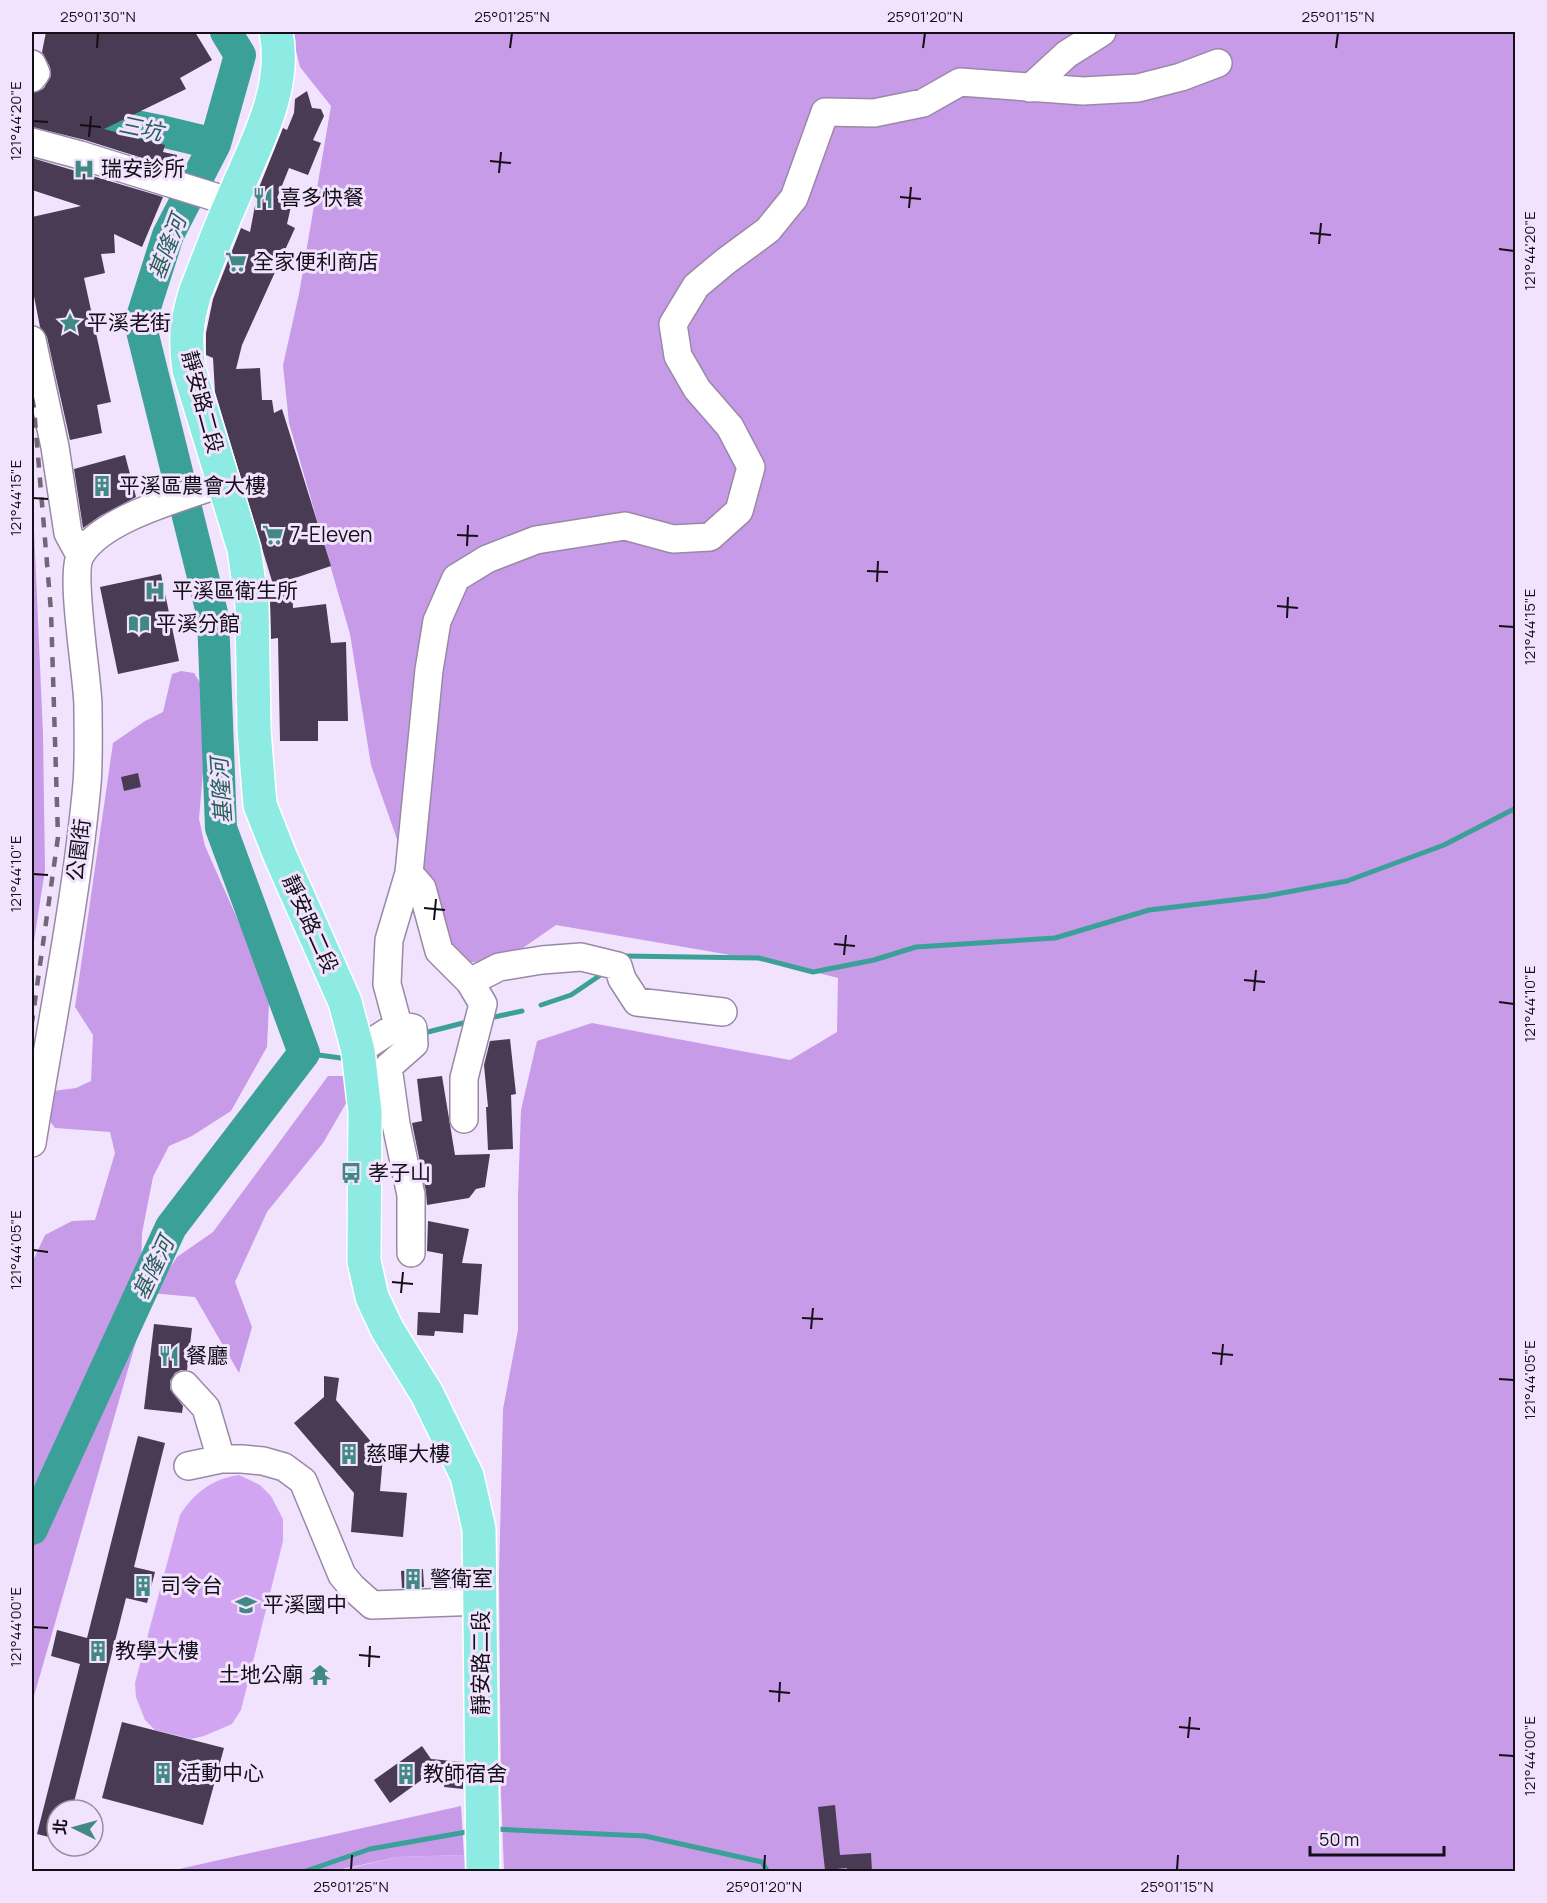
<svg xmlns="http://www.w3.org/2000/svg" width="1547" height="1903" font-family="Manrope,'Noto Sans TC',sans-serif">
  <rect width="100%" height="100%" fill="#f1e3fd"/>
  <path fill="#d2a5f2" d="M239,1475l21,10 11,11 12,23v22l-42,169 -9,14 -28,12 -13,3 -36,-9 -10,-10 -9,-23 -1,-14 45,-168c14,-22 32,-36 59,-40z
    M464,1855l1,16 -132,1 65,-15z"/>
  <path fill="#c89be8" d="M291,32h1224v1839h-1011l-3,-77 -2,-219 4,-166 15,-79v-134l3,-86 16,-69 55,-18 198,37 47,-28 1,-54 -55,-14 -227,-39 -52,36 -48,2 -29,-38 -56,-160 -21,-131 -61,-211 -6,-58 16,-71 32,-188 -31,-39z
    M33,506l10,228 2,136 -13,84z
    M181,671l13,2 8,13 4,50 -7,83 6,27 51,115 13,42 -2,44 -36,64 -39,25 -23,10 -16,31 -11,56 -1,36 26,3 10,-15 36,-25 115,-156h21l3,17 -29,50 -56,69 -32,70 17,45 -13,46 -44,-76 -45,-4 -118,410v-440l13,-28 27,-14 23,-1 20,-67 -5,-21 -55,-4 -6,-8 4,-29 23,-3 15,-7 2,-46 -18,-28 38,-264 32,-22 18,-9 9,-38z
    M461,1806l3,49 -66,2 -65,14h-163z"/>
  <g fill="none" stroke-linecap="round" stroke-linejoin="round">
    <path stroke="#3ba198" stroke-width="5" d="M623,956l136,2 54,14 61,-12 42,-13 139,-9 94,-28 117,-14 81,-15 97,-36 72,-37
      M541,1005l30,-10 31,-21
      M494,1017l28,-6
      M428,1032l35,-9
      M304,1053l37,5 8,-2
      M493,1829l152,7 117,26 6,10
      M303,1872l67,-23 102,-18"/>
    <path stroke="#3ba198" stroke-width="32" d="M32,105l133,27 50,12
      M32,1529l139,-302 133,-174 -83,-225 -8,-211 -73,-294 28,-88 47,-91 25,-89 -14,-23"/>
  </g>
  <path fill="#493b54" d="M46,32h149l17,28 -32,18 6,11 -82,40 61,16 -2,7 14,3 -3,13 -89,-28 -53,-13v-34l6,-1 6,-4 7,-12 -1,-9 -8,-15z
    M307,91l5,17 9,1 3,7 -11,24 8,3 -13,32 -19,-7 -12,30 15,4 -5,22 8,4 -53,117 -6,24 24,-1 2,32h10l2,13 8,-4 49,157 -39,13 1,29 33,-4 5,39 15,-1 2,79h-30v20h-38l-2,-103 -7,1 -1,-38h8l-63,-209 -2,-34 -7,-3v-22l7,-34 28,-71 9,4 8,-42 25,-62 4,2 7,-17 1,-14z
    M32,158l131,39 -21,50 -28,-13 1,19 -14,1 4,19 -21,5 27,124 -14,3 5,28 -32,7 -23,-103 -7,-10 -8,-41v-69l49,-11 -49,-16z
    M125,455l11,42 -36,19 -17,12 -9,-59z
    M161,574l18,87 -61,13 -18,-87z
    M138,773l3,14 -17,4 -3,-14z
    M510,1039l6,55 -5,1 2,54 -25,1 -2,-43h2l-4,-42 6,-24z
    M442,1076l13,79 35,-1 -5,33 -9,2 -7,9 -42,7 -1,-13 -14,-69 10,-2 -5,-42z
    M428,1221l41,8 -7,34 20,1 -4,51 -14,-1 -1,19 -28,-2 -1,5 -17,-1 1,-23 22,1 3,-59 -16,-3z
    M154,1324l38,4 -5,42h-6l-6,3 -5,8v8l13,17 -1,7 -38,-4z
    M324,1376l15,2 -3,22 47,56 -3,35 27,2 -4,44 -52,-5 3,-39 -60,-70 30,-26z
    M138,1436l27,7 -31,124 21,5 -8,31 -21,-5 -54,212h-15v29l-20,-5 43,-170 -29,-8 6,-26 30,8z
    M423,1569l1,18 -22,1 -1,-17z
    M122,1722l102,26 -21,77 -101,-27z
    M422,1746l9,13 32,3v27l-19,-2 2,-25 -56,41 -16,-23z
    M835,1805l5,50 31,-2 1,19h-16v-2h-9v-2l-22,2 -7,-63z"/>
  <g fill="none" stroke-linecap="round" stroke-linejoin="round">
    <defs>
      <path id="minor" d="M32,64l4,9 -4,5
        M1030,88l37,-34 35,-22
        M32,142l48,13 151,47
        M32,340l23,107 13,86 12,22
        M409,873l13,15 17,63 31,31 13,22 -19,74v41
        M470,982l29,-15 43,-7 39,-3 37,9 4,13 15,23 86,10
        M398,1025l15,3 1,16 -26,23 8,57 15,71v58
        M358,1051l40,-26 -11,-41 2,-44 20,-67 20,-203 8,-49 19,-43 31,-19 49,-19 89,-14 48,13 37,-2 29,-26 12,-44 -21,-40 -33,-38 -19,-33 -5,-32 23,-38 30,-25 42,-31 26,-32 31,-86 49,1 49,-10 37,-21 123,9 55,-3 43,-11 37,-14
        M32,1143c19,-119 44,-239 55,-359 2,-25 1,-52 1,-77 0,-29 -19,-135 -7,-153 23,-37 103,-57 144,-72
        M185,1385l21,23 15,51
        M188,1466l33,-7h21l21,2 21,6 19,14 39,94 10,12 20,18 109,-4"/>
      <path id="major" d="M276,32c12,59 -23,117 -45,171 -13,29 -24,60 -36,90 -9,30 -10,46 -6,77l55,179 8,56 2,125 6,75 21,53 64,144 13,49 7,61 -1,149 8,36 15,32 40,65 40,82 12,53 4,343"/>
    </defs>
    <use href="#minor" stroke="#9989a6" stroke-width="30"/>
    <use href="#major" stroke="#fff" stroke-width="36"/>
    <use href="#minor" stroke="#fff" stroke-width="27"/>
    <use href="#major" stroke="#8debe4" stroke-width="33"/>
    <path stroke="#716778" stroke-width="4.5" stroke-dasharray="10 10" stroke-linecap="butt" d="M32,398l2,10 17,203 7,226 -26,185"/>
  </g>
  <path fill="none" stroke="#140e18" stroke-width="2" d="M97,48l1,-15M510,48l2,-15M923,48l2,-15M1336,48l2,-15M33,121l15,1M80,125l21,2M89,137l2,-21M490,161l21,2M499,173l2,-21M900,197l21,2M909,208l2,-21M1310,233l21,2M1319,244l2,-21M1499,249l15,2M33,498l15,1M457,535l21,1M467,546l1,-21M867,571l21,1M877,582l1,-21M1277,606l21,2M1287,618l1,-21M1499,626l15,1M33,874l15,1M424,908l21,2M434,920l2,-21M834,944l21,2M844,955l2,-20M1244,980l21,2M1254,991l2,-21M1499,1002l15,2M33,1250l15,2M392,1282l21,2M401,1293l2,-21M802,1318l21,1M811,1329l2,-21M1212,1353l21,2M1221,1365l2,-21M1499,1379l15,1M33,1627l15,1M359,1655l21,2M369,1667l1,-21M769,1691l21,2M779,1702l1,-20M1179,1727l21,2M1188,1738l2,-21M1499,1755l15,1M351,1870l1,-15M764,1870l1,-15M1177,1870l1,-15"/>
  <defs>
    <symbol id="hospital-bare" viewBox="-9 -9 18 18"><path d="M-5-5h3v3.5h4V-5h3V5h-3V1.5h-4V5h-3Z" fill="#438983" stroke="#f1e3fd" stroke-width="2.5" paint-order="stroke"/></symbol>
    <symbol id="restaurant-bare" viewBox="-9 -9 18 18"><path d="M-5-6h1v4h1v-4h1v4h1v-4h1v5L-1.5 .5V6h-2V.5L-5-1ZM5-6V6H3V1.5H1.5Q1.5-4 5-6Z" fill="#438983" stroke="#f1e3fd" stroke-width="2.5" paint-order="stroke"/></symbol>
    <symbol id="supermarket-bare" viewBox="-9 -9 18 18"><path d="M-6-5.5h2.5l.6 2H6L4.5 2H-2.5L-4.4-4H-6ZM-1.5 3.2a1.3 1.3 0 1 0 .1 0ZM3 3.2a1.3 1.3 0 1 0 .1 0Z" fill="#438983" stroke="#f1e3fd" stroke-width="2.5" paint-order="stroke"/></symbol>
    <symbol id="sight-bare" viewBox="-9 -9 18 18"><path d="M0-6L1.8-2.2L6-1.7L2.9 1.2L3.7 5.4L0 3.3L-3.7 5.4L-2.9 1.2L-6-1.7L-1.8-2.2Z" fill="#438983" stroke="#f1e3fd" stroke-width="2.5" paint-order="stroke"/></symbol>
    <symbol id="building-bare" viewBox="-9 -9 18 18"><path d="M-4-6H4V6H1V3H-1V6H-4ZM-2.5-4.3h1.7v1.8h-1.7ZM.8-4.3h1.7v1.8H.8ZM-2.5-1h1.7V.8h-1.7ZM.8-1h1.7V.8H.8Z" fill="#438983" stroke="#f1e3fd" stroke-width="2.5" paint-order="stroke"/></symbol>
    <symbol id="library-bare" viewBox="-9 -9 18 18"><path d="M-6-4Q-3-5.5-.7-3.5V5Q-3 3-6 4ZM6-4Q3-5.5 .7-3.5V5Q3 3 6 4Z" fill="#438983" stroke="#f1e3fd" stroke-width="2.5" paint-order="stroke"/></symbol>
    <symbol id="bus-bare" viewBox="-9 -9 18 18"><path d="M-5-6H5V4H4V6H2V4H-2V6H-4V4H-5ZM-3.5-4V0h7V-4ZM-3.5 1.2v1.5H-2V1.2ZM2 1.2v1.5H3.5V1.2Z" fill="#438983" stroke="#f1e3fd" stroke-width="2.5" paint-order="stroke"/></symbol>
    <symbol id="school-bare" viewBox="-9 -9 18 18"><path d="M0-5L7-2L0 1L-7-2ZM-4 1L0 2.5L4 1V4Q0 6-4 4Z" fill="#438983" stroke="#f1e3fd" stroke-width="2.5" paint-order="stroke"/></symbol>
    <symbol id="temple-bare" viewBox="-9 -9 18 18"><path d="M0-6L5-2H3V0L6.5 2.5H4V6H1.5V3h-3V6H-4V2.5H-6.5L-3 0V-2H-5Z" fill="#438983" stroke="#f1e3fd" stroke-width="2.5" paint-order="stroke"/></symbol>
  </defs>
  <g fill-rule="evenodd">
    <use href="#hospital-bare" x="69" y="154" width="30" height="30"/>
    <use href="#restaurant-bare" x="248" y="183" width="30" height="30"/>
    <use href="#supermarket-bare" x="221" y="247" width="30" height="30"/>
    <use href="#sight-bare" x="55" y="308" width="30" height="30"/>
    <use href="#building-bare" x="87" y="471" width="30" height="30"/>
    <use href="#supermarket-bare" x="258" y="520" width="30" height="30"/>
    <use href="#hospital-bare" x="140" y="576" width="30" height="30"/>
    <use href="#library-bare" x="124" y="609" width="30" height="30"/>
    <use href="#bus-bare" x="336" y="1158" width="30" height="30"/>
    <use href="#restaurant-bare" x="154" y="1341" width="30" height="30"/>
    <use href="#building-bare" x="334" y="1439" width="30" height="30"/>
    <use href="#building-bare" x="398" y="1564" width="30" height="30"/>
    <use href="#building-bare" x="128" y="1571" width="30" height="30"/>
    <use href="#school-bare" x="231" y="1590" width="30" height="30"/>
    <use href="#building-bare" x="83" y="1636" width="30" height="30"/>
    <use href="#temple-bare" x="305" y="1660" width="30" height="30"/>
    <use href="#building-bare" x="148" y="1758" width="30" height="30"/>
    <use href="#building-bare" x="391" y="1759" width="30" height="30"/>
  </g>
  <g text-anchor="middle" stroke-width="6" stroke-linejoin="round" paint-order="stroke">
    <g font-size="21" fill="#140e18" stroke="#f1e3fd" text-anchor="start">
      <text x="101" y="176">瑞安診所</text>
      <text x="280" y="205">喜多快餐</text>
      <text x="253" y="269">全家便利商店</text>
      <text x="87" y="330">平溪老街</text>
      <text x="119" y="493">平溪區農會大樓</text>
      <text x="290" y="542">7-Eleven</text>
      <text x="172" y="598">平溪區衛生所</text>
      <text x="156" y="631">平溪分館</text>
      <text x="368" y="1180">孝子山</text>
      <text x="186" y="1363">餐廳</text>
      <text x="366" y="1461">慈暉大樓</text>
      <text x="430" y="1586">警衛室</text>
      <text x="160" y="1593">司令台</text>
      <text x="263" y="1612">平溪國中</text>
      <text x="115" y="1658">教學大樓</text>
      <text x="303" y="1682" text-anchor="end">土地公廟</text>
      <text x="180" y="1780">活動中心</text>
      <text x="423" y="1781">教師宿舍</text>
    </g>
    <g font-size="21" fill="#140e18" stroke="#f1e3fd">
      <text transform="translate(202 402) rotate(75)" y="7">靜安路二段</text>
      <text transform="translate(79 850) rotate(-83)" y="7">公園街</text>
      <text transform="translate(310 924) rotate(66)" y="7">靜安路二段</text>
      <text transform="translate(481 1663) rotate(-90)" y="7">靜安路二段</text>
    </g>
    <g font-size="22" font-style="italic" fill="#275f5a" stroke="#f1e3fd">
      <text transform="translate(141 128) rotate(12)" y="8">三坑</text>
      <text transform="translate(167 247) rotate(-69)" y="8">基隆河</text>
      <text transform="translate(221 791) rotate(-94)" y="8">基隆河</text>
      <text transform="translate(153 1268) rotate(-65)" y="8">基隆河</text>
    </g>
  </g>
  <rect width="1547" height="1903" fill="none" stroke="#f1e3fd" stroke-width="66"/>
  <g transform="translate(75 1828) rotate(275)"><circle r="28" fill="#f1e3fd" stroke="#998ea1" stroke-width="1.5"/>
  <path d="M0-4.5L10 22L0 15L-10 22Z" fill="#438983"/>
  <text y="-9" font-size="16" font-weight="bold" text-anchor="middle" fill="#140e18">北</text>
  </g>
  <path d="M1310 1846v9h134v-9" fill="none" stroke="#140e18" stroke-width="3"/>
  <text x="1319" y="1846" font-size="18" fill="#140e18" stroke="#f1e3fd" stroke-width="4.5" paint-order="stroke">50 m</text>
  <rect x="33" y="33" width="1481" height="1837" fill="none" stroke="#140e18" stroke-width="2"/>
  <g font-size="15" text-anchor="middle" fill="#140e18">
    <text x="98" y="22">25°01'30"N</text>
    <text x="512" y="22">25°01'25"N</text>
    <text x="925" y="22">25°01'20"N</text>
    <text x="1338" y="22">25°01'15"N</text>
    <text transform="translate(16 121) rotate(-90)" y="5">121°44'20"E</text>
    <text transform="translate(1530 251) rotate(-90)" y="5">121°44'20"E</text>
    <text transform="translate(16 498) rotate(-90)" y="5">121°44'15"E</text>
    <text transform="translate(1530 627) rotate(-90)" y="5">121°44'15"E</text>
    <text transform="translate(16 874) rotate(-90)" y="5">121°44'10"E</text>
    <text transform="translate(1530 1004) rotate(-90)" y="5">121°44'10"E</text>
    <text transform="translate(16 1250) rotate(-90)" y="5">121°44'05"E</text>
    <text transform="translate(1530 1380) rotate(-90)" y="5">121°44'05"E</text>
    <text transform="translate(16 1627) rotate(-90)" y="5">121°44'00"E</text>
    <text transform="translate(1530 1756) rotate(-90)" y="5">121°44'00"E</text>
    <text x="351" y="1892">25°01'25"N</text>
    <text x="764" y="1892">25°01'20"N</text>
    <text x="1177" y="1892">25°01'15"N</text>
  </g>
</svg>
